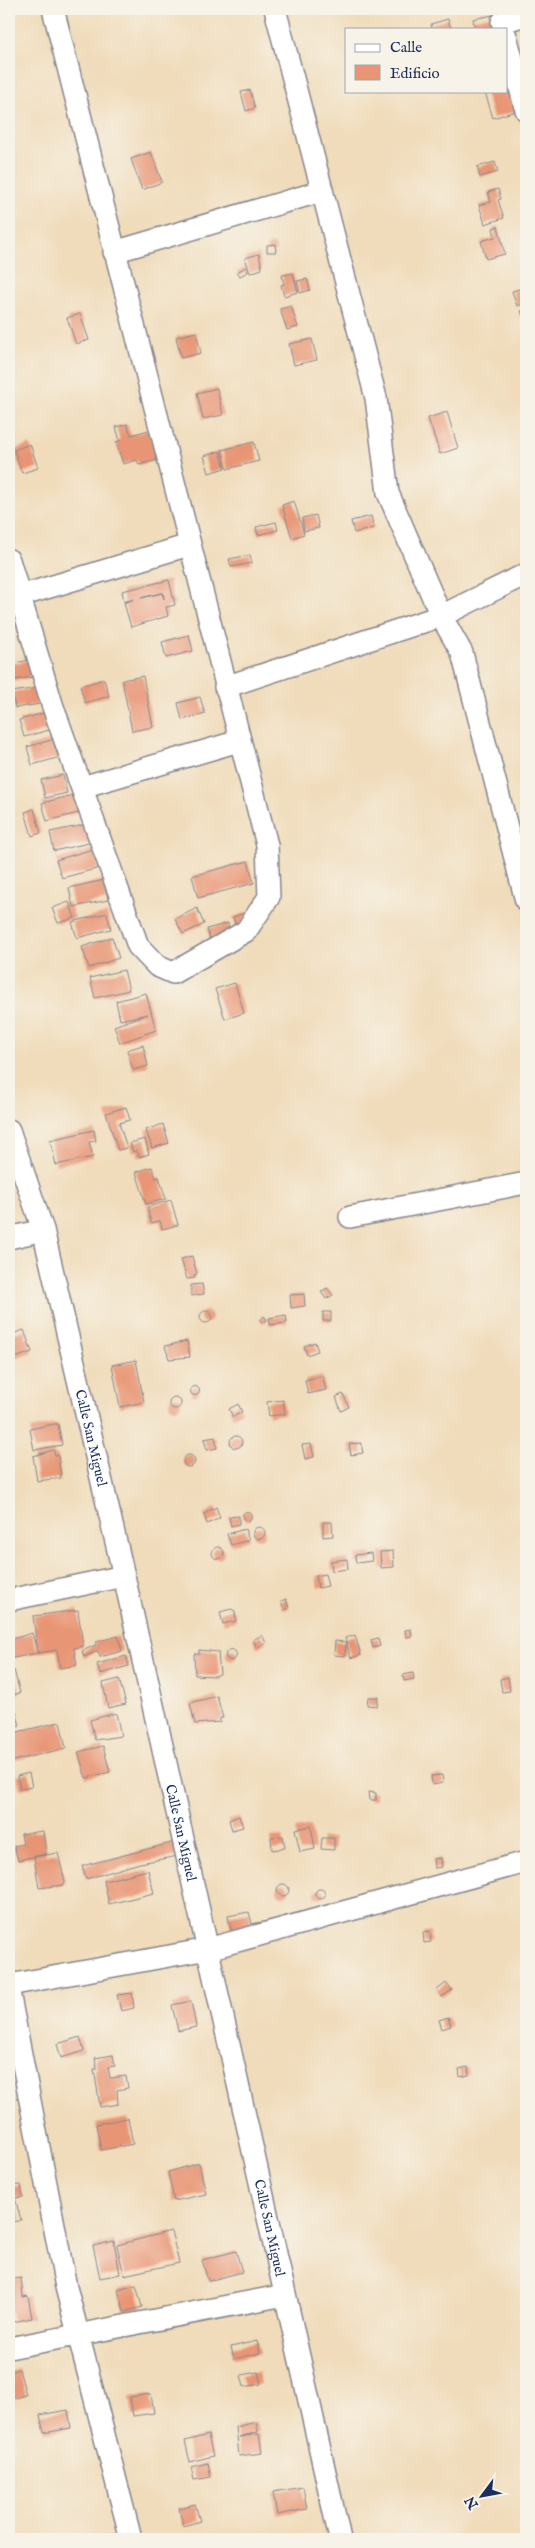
<svg xmlns="http://www.w3.org/2000/svg" width="535" height="2548" font-family="'IM FELL English',serif">
  <rect width="100%" height="100%" fill="#f7f3e8"/>
  <filter id="ink" filterUnits="userSpaceOnUse"><feTurbulence type="fractalNoise" baseFrequency=".02" numOctaves="2"/><feDisplacementMap in="SourceGraphic" scale="10" xChannelSelector="R" yChannelSelector="G"/><feConvolveMatrix kernelMatrix="1 2 1 2 8 2 1 2 1" color-interpolation-filters="sRGB"/></filter>
  <filter id="wash" filterUnits="userSpaceOnUse"><feTurbulence type="fractalNoise" baseFrequency=".0096" numOctaves="4" result="noise"/><feDisplacementMap in="SourceGraphic" scale="20" xChannelSelector="R" yChannelSelector="G"/><feGaussianBlur stdDeviation="1.12" result="paint"/><feColorMatrix in="noise" values="0 0 0 0 0 0 0 0 0 0 0 0 0 0 0 0 0 1.4 0 .05"/><feComposite in="paint" operator="in"/></filter>
  <g filter="url(#wash)">
    <rect width="100%" height="100%" fill="#f0dbba"/>
    <g id="blocks">
      <path fill="#e89575" fill-rule="evenodd" d="M493,15l2,12 -20,2 -2,-10z
        M448,19l3,10h-19l-1,-5z
        M508,85l8,26 -23,7 -8,-26 21,-1z
        M250,90l5,18 -9,3 -5,-19z
        M151,152l11,30 -20,8 -11,-31z
        M495,162l3,10 -18,5 -3,-10z
        M498,189l3,10 -3,1 6,18 -19,6 -6,-19 12,-3 -3,-10z
        M498,226l7,28 -19,5 -5,-18 14,-4 -2,-9z
        M275,244l1,8h-9v-7z
        M259,254l3,15 -12,4 -5,-15z
        M246,267l2,5 -8,4 -3,-4z
        M293,273l5,19 -14,4 -3,-11 3,-1 -2,-9z
        M307,279l3,11 -10,3 -3,-12z
        M526,287v16l-9,3 -5,-15z
        M291,306l7,21 -11,3 -7,-21z
        M526,309v15l-5,-13z
        M80,314l9,26 -13,4 -9,-26z
        M196,332l5,21 -20,5 -5,-21z
        M312,339l5,21 -23,5 -5,-21z
        M217,388l6,27 -20,4 -6,-26z
        M447,412l11,36 -18,6 -12,-36z
        M127,424l4,11 18,-5 8,30 -18,5 -2,-5 -14,4 -7,-22 4,-1 -4,-14z
        M254,442l5,19 -32,8 -5,-19z
        M30,444l8,24 -16,5 -8,-23z
        M220,451l5,17 -16,5 -5,-17z
        M294,501l10,33 -12,4 -10,-33z
        M316,515l3,13 -15,3 -2,-13z
        M371,516l3,12 -20,5 -3,-12z
        M276,522l2,8 -20,5 -2,-8z
        M250,555l2,8 -21,4 -2,-8z
        M169,580l6,25 -9,2 2,9 -37,11 -7,-24 10,-4 -10,3 -2,-11zM161,593h2l1,6 -2,-6 -21,5z
        M16,604l6,17 -13,5v-19z
        M189,635l4,16 -27,7 -4,-16z
        M36,659l3,17 -30,5v-17z
        M143,676l10,51 -21,4 -10,-51z
        M104,679l5,17 -24,7 -5,-17z
        M44,687l2,16 -31,5 -3,-16z
        M200,697l5,17 -23,6 -4,-17z
        M51,711l5,17 -32,9 -5,-17z
        M58,738l6,18 -32,9 -5,-18z
        M63,775l4,18 -22,5 -4,-18z
        M81,793l5,18 -39,10 -5,-18z
        M34,809l7,24 -9,3 -7,-24z
        M89,824l4,18 -39,9 -4,-19z
        M93,849l6,19 -37,10 -6,-18z
        M248,861l6,22 -56,15 -6,-22z
        M104,880l4,20 -35,7 -4,-19z
        M69,902l6,16 -17,5 -6,-15z
        M197,908l7,16 -21,10 -8,-15z
        M250,911l-13,18 -4,-12z
        M107,913l4,16 -34,9 -5,-16z
        M228,923l3,12 -21,5 -3,-11z
        M112,937l7,21 -30,10 -7,-21z
        M124,970l5,20 -34,8 -5,-20z
        M235,983l9,30 -19,6 -10,-30z
        M146,993l10,37 -36,13 -6,-17 34,-12 -28,6 -4,-19z
        M143,1045l5,21 -15,4 -6,-20z
        M126,1107l4,13 -11,3 8,25 -9,2 -12,-37z
        M163,1124l6,19 -17,5 -6,-18z
        M94,1130l2,11 -7,1 4,15 -37,8 -6,-25z
        M145,1139l4,15 -10,3 -2,-7 -4,2 -3,-9z
        M152,1167l4,11 3,-1 7,22 -20,5 -10,-32z
        M171,1200l7,25 -16,4 -2,-8 -9,2 -4,-16z
        M192,1256l5,18 -3,1 1,3 -8,1 -6,-20z
        M202,1284l2,10 -13,2v-11z
        M327,1288l6,7 -7,4 -5,-7z
        M304,1294l1,12 -14,2 -1,-13z
        M200 1317a6 6 0 1 1 12 0a6 6 0 1 1-12 0Z
        M323,1312h8v9h-8z
        M286,1315l1,8 -17,2 -1,-7z
        M264,1316l3,4 -4,3 -3,-3z
        M24,1330l8,22 -23,8v-25z
        M187,1341l3,16 -21,2 -4,-13z
        M315,1342l3,9 -11,4 -3,-9z
        M136,1360l8,42 -24,5 -8,-42z
        M322,1376l4,14 -18,4 -3,-14z
        M190.5 1391a4.5 4.5 0 1 1 9 0a4.5 4.5 0 1 1-9 0Z
        M343,1394l6,13 -8,4 -5,-14z
        M169 1403a6 6 0 1 1 12 0a6 6 0 1 1-12 0Z
        M283,1400l2,14 -16,2 -2,-14z
        M238,1404l4,8 -9,5 -4,-8z
        M54,1424h4l4,21 -28,5 -4,-21z
        M230 1442a6 6 0 1 1 12 0a6 6 0 1 1-12 0Z
        M215,1437l2,11 -10,2 -3,-11z
        M361,1443l2,10 -12,2 -2,-11z
        M311,1444l3,13 -9,2 -3,-14z
        M53,1450l2,5h3l3,23 -24,3 -4,-25z
        M183 1461a6 6 0 1 1 12 0a6 6 0 1 1-12 0Z
        M216,1507l4,11 -13,6 -3,-10z
        M242.5 1516a4.5 4.5 0 1 1 9 0a4.5 4.5 0 1 1-9 0Z
        M239,1516v8l-8,2 -2,-9z
        M323,1522h9l1,14 -10,1z
        M253 1533a6 6 0 1 1 12 0a6 6 0 1 1-12 0Z
        M245,1529l4,11 -18,5 -4,-11z
        M212 1553a6 6 0 1 1 12 0a6 6 0 1 1-12 0Z
        M393,1551l1,16 -13,1 -1,-16z
        M371,1553l1,8 -16,2 -1,-8z
        M347,1559l1,10 -16,2 -1,-10z
        M325,1574l3,12 -10,2 -2,-12z
        M286,1599l3,9 -5,2 -3,-9z
        M231,1609l4,2 1,10 -13,3 -3,-12z
        M78,1610l5,36 -9,2 3,17 -17,3 -3,-18 -19,3 -5,-37z
        M411,1629l1,7 -6,1 -1,-7z
        M32,1633l6,20 -29,6v-19z
        M262,1635l4,8 -9,5 -4,-8z
        M355,1635l6,20 -10,3 -6,-20z
        M118,1636l4,15 -22,6 -2,-6 -14,6 -2,-6 14,-6v-3z
        M378,1638l2,8 -7,2 -2,-8z
        M335,1641l11,1 -1,14 -11,-1z
        M225.5 1655a5.5 5.5 0 1 1 11 0a5.5 5.5 0 1 1-11 0Z
        M199,1650l19,2 2,22 -5,2 -20,-1 -1,-21 5,-1z
        M126,1656l3,10 -29,8 -3,-10z
        M14,1670l6,23 -11,3v-25z
        M413,1673l1,6 -10,2 -1,-6z
        M508,1677l2,14 -8,1 -2,-13z
        M119,1679l7,25 -18,4 -5,-25z
        M217,1696l6,22h-3v4l-25,2 -5,-21z
        M368,1697h10l-1,9 -10,-1z
        M15,1707l5,19 -11,3v-20z
        M116,1713l5,23 -26,4 -5,-20z
        M60,1722l6,26 -57,14v-28z
        M103,1746l7,26 -24,6 -8,-26z
        M29,1773l3,14 -12,2 -3,-13z
        M442,1775l1,8 -11,2 -1,-9z
        M368,1792l8,1v7h-7z
        M239,1816l4,11 -11,3 -3,-10z
        M311,1826l4,23 -15,3 -5,-23z
        M43,1831l3,23 -28,6 -4,-14 9,-2 -2,-10z
        M283,1836l2,12 -13,2 -1,-13z
        M322,1838h12v12l-13,-1z
        M175,1842l3,14 -38,7 -54,16 -4,-13z
        M58,1853l7,29 -2,3 -24,3 -5,-31z
        M441,1858l1,9 -8,1 -1,-9z
        M148,1870l6,23 -45,11 -5,-23z
        M277 1890a6 6 0 1 1 12 0a6 6 0 1 1-12 0Z
        M315 1894a5 5 0 1 1 10 0a5 5 0 1 1-10 0Z
        M249,1912l3,12 8,-2 3,11 -30,6 -5,-23z
        M430,1931l1,11 -7,1 -1,-11z
        M446,1983l6,7 -10,7 -5,-7z
        M132,1993l2,15 -13,3 -4,-16z
        M191,2001l5,26 -18,4 -6,-26z
        M448,2017l3,9 -9,3 -3,-9z
        M80,2037l4,14 -23,7 -4,-14z
        M113,2055l2,11 -7,1 2,11 16,-2 2,12 -11,2 1,14 -18,3 -6,-38h3l-2,-11z
        M468,2067l1,8 -9,2 -1,-8z
        M128,2118l5,26 -32,6 -5,-26z
        M199,2163l7,31 -32,7 -6,-29z
        M21,2185l2,12 -8,1 6,22 -12,3v-37z
        M171,2231l8,32 -55,12 -7,-30z
        M114,2241l6,33 -20,4 -7,-32z
        M236,2251l6,21 -34,9 -6,-21z
        M21,2278l2,19 5,-1 4,22 -19,4 -4,-18v-25z
        M136,2285l6,22 -18,5 -6,-22z
        M257,2341l3,12 -26,6 -3,-12z
        M19,2369l7,26 -17,5v-28z
        M258,2372l3,12 -17,3 -3,-12z
        M151,2394l3,19 -21,3 -3,-19z
        M68,2410l3,18 -27,5 -4,-18z
        M256,2422l2,10 -19,5 20,-3 3,19 -23,3 -3,-29z
        M208,2435l5,21 -23,6 -5,-21z
        M208,2463l3,14 -17,3 -3,-13z
        M303,2487l4,22 -30,6 -4,-23z
        M195,2504l5,17 -17,5 -4,-18z"/>
    </g>
  </g>
  <g filter="url(#ink)">
    <use href="#blocks" fill-opacity="0" stroke="#86858c" stroke-width="1"/>
    <g fill="none" stroke-linecap="round" stroke-linejoin="round">
      <defs>
        <g id="minor">
          <path d="M275,9l101,389 12,95 53,123 21,37 64,248"/>
          <path d="M502,22l24,-7"/>
          <path d="M506,36l20,74"/>
          <path d="M114,252l208,-61"/>
          <path d="M9,560l43,144 86,242 19,20 16,7 73,-42 23,-34 -2,-52 -214,-836"/>
          <path d="M20,596l169,-51"/>
          <path d="M225,687l216,-71 85,-42"/>
          <path d="M82,787l157,-46"/>
          <path id="s1" d="M9,1130l34,100 81,346 216,963"/>
          <path d="M350,1217l176,-34"/>
          <path d="M9,1238l34,-8"/>
          <path d="M9,1600l115,-24"/>
          <path d="M9,1985l199,-36 318,-87"/>
          <path d="M9,1992l57,295 65,252"/>
          <path d="M9,2348l276,-53"/>
        </g>
      </defs>
      <use href="#minor" stroke="#86858c" stroke-width="24"/>
      <use href="#minor" stroke="#fff" stroke-width="21"/>
    </g>
  </g>
  <g text-anchor="middle" stroke-width="4.5" stroke-linejoin="round" paint-order="stroke">
    <g font-size="14" fill="#1b2f5e" stroke="#f7f3e8">
      <text dy="5" stroke="none"><textPath href="#s1" startOffset="319">Calle San Miguel</textPath></text>
      <text dy="5" stroke="none"><textPath href="#s1" startOffset="724">Calle San Miguel</textPath></text>
      <text dy="5" stroke="none"><textPath href="#s1" startOffset="1129">Calle San Miguel</textPath></text>
    </g>
  </g>
  <rect width="535" height="2548" fill="none" stroke="#f7f3e8" stroke-width="30"/>
  <rect x="345" y="28" width="162" height="65" fill="#f7f3e8" stroke="#9fa5b1"/>
  <rect x="355" y="44" width="25" height="8" fill="#ffffff" stroke="#9fa5b1"/>
  <text x="390" y="52" font-size="15" fill="#1b2f5e">Calle</text>
  <rect x="355" y="65" width="25" height="15" fill="#e89575" stroke="#9fa5b1"/>
  <text x="390" y="78" font-size="15" fill="#1b2f5e">Edificio</text>
  <g transform="translate(482 2496) rotate(238)" stroke="#f7f3e8" stroke-width="4" paint-order="stroke">
  <path d="M0-4L9 19L0 12L-9 19Z" fill="#1b2f5e"/>
  <text y="-8" font-size="14" font-weight="bold" text-anchor="middle" fill="#1b2f5e">N</text>
  </g>
</svg>
